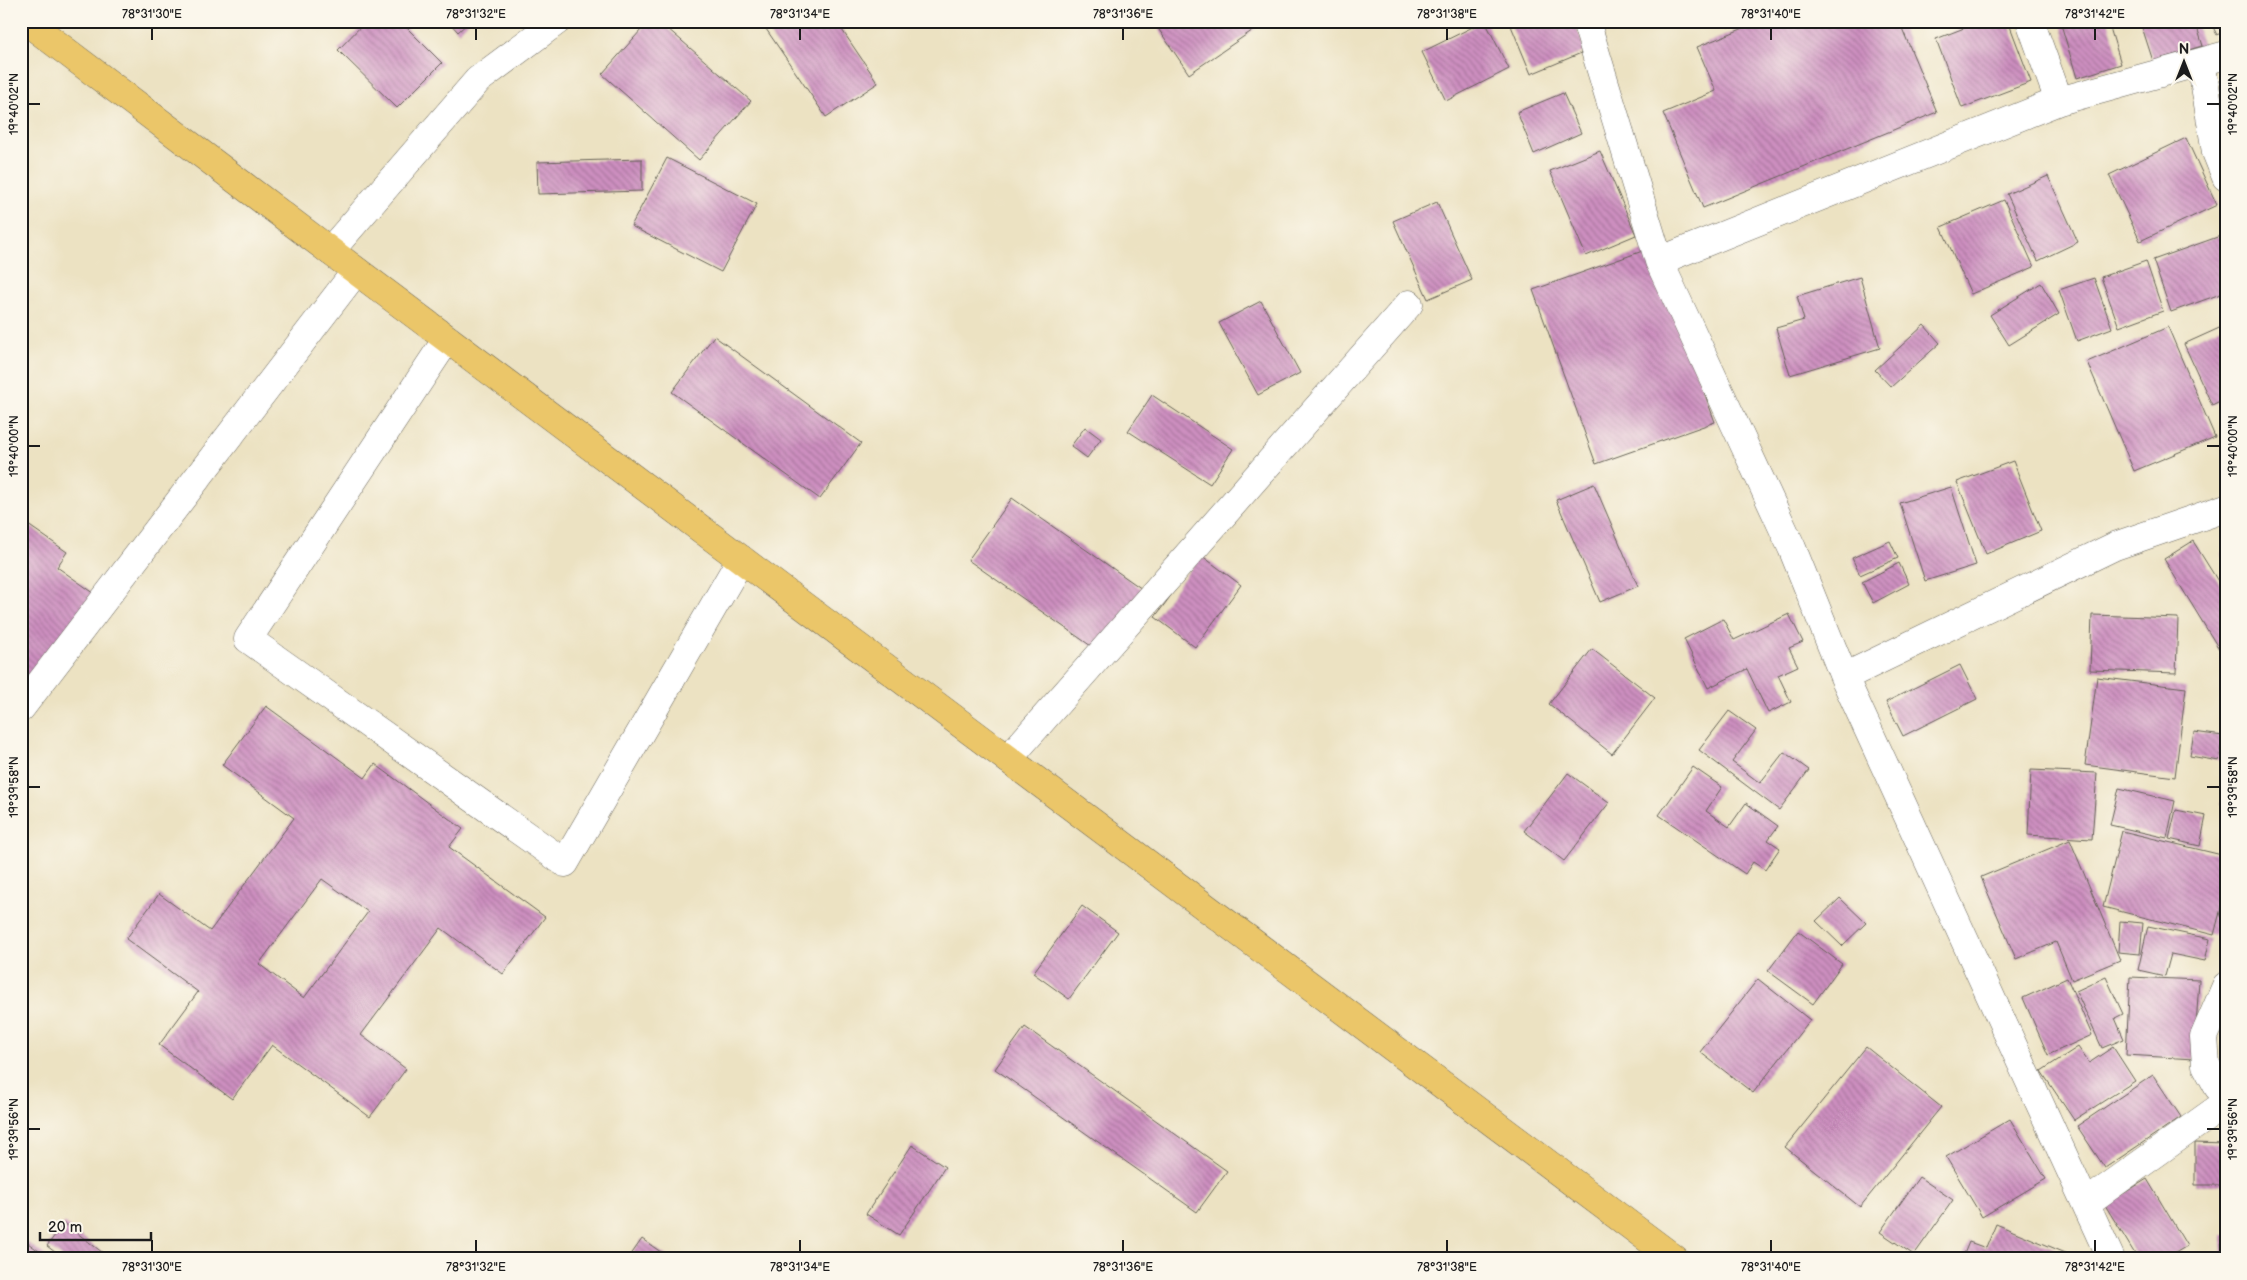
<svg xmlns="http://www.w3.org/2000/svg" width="2247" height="1280" font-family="'Balsamiq Sans',sans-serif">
  <defs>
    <pattern id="building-back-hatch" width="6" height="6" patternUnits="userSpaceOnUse" patternTransform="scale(1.25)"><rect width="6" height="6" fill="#cd8fc0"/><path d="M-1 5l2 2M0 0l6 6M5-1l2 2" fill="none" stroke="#a6749b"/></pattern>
  </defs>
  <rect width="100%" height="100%" fill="#fbf7ec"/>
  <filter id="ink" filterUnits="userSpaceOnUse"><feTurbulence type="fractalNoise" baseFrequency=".02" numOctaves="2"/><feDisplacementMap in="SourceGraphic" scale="10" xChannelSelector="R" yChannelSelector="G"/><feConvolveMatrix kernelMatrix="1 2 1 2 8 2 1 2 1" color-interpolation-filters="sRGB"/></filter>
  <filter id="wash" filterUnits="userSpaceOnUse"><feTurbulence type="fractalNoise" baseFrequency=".0096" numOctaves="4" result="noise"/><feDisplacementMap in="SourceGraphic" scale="20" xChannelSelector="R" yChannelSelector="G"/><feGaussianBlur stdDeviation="1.12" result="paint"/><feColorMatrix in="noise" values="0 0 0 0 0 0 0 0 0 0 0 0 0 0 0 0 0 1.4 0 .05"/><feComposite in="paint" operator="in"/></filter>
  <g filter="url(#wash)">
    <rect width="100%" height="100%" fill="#ece2c2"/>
    <g id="blocks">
      <path fill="url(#building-back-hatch)" fill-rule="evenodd" d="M366,21h34l42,42 -45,45 -59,-58z
        M448,21h22l-12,11z
        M649,21h10l92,80 -52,59 -97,-86z
        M770,21h66l42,62 -52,34 -62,-91z
        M1153,21h103l3,5 -70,48z
        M1485,21l24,48 -63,32 -24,-49z
        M1509,21h65l12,30 -55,23z
        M1726,21h17l-15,6z
        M1761,21h138l38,91 -234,96 -40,-95 53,-22 -19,-44z
        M1982,21h26l23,61 -69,26 -26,-69z
        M2060,21h48l13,43 -44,14z
        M2140,21h55l8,25 -50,15z
        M2210,21h16v9l-9,5z
        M1563,93l18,40 -47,21 -17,-42z
        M2186,138l31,67 -77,36 -31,-66z
        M1600,151l36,84 -50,21 -36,-85z
        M667,158l90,46 -36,68 -90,-46z
        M642,159v32l-104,3 -1,-32z
        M2048,176l30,66 -40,19 -31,-67z
        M2004,200l30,67 -63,27 -30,-67z
        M1437,202l35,78 -44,19 -35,-78z
        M2226,234v58l-55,20 -18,-52z
        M1651,248l64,174 -119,42 -63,-174z
        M2146,261l17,50 -44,16 -18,-50z
        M1860,277l20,71 -90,27 -14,-47 28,-8 -7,-24z
        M2094,278l18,50 -35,13 -18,-51z
        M2041,283l18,31 -50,31 -19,-30z
        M1261,301l39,72 -42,22 -39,-72z
        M2226,302v13l-5,-11z
        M1924,325l16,18 -49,44 -16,-17z
        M2226,325v73l-14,7 -28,-61z
        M2168,327l47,110 -81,34 -47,-109z
        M714,336l147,107 -41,56 -148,-107z
        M1152,395l81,54 -23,35 -82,-53z
        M1085,427l16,12 -14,19 -16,-12z
        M2013,461l28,70 -55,23 -29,-72z
        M1594,484l44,102 -38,16 -44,-102z
        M1951,487l25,78 -51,16 -25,-78z
        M1012,498l133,93 -44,62 -133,-93z
        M21,520l46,32 -10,15 41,29 -77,106z
        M1890,541l8,17 -38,17 -8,-17z
        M2193,541l33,53v51l-7,4 -55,-90z
        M2226,550v12l-5,-9z
        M1201,555l40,30 -46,62 -40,-30z
        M1899,563l10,21 -36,19 -11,-21z
        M1789,614l14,28 -14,6 9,18 -20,9 13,27 -23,11 -21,-44 -39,19 -24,-49 39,-20 11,21z
        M2092,615l86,3 -2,55 -86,-3z
        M1592,649l63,49 -43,56 -63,-50z
        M1960,665l17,34 -74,37 -17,-34z
        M2097,677l89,11 -11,89 -90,-12z
        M266,706l99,72 10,-14 88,65 -14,18 96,70 -42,57 -62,-46 -80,107 45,34 -36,48 -98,-72 -40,54 -73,-54 39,-53 -72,-53 33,-45 51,37 84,-113 -72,-53zM322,879l46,33 -64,86 -45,-34z
        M1729,711l27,19 -24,32 28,21 24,-31 25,18 -30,40 -80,-60z
        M2194,732l29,4 -4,25 -29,-5z
        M1693,767l29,20 -16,24 23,16 17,-24 32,23 -10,14 12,8 -15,22 -12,-8 -8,12 -86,-59z
        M2031,770l66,3 -5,66 -64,-4z
        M1568,773l41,30 -45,58 -40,-30z
        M2119,788l56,13 -8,37 -57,-13z
        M2226,793v13l-5,-2z
        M2176,810l30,6 -6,30 -31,-7z
        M2122,831l104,25v33l-12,46 -111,-28z
        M2070,840l50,120 -48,20 -16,-38 -40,17 -35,-82z
        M1840,898l26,25 -24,23 -26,-25z
        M1082,906l36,26 -49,67 -36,-26z
        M2120,921l23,2 -3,31 -22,-2z
        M2148,926l62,13 -5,22 -34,-7 -6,22 -27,-6z
        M1798,931l44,33 -29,40 -45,-33z
        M2106,977l17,37 -8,4 9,21 -22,9 -26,-57z
        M2130,977l69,3 -5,79 -68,-4z
        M2067,978l25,57 -44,20 -25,-57z
        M1758,979l52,41 -57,73 -53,-41z
        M1025,1027l202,144 -30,41 -202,-143z
        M1866,1047l75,60 -81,100 -75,-60z
        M2078,1047l11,16 24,-16 22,34 -61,39 -33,-49z
        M2153,1075l28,42 -76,51 -28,-42z
        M2010,1119l36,60 -64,38 -36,-60z
        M2195,1143l30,1v41h-30z
        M912,1145l33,22 -46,68 -33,-21z
        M1919,1177l34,23 -39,55 -34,-23z
        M2147,1179l40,67 -22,13h-27l-33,-54z
        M64,1223l47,36h-47l-17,-13z
        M1996,1224l84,35h-118l7,-17 17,6z
        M2221,1235h5v24h-4z
        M21,1238l29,21h-29z
        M642,1239l29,20h-43z"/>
    </g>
  </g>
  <g filter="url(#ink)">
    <use href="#blocks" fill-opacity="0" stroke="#656156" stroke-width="1"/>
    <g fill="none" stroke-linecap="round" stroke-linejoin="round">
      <defs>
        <path id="minor" d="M1586,21l73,240 133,287 52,129 267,582
          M2030,21l29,80
          M2201,62l15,90 10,25
          M330,251l148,-171 79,-59
          M1659,261l400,-160 167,-46
          M447,339l-199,300 317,224 176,-304
          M1844,677l271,-131 111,-38
          M21,708l335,-437
          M1008,759l401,-455
          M2226,986l-22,51 2,28 12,22 8,2
          M2086,1203l140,-100"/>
        <path id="major" d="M26,21l304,230 1345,1008"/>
      </defs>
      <use href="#minor" stroke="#656156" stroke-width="29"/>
      <use href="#major" stroke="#656156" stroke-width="29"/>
      <use href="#minor" stroke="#fff" stroke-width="28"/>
      <use href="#major" stroke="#ebc669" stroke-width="28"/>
    </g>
  </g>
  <path fill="none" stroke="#1c1c1c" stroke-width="2" d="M152,28v12M476,28v12M800,28v12M1123,28v12M1447,28v12M1771,28v12M2095,28v12M28,104h12M2207,104h13M28,446h12M2207,446h13M28,787h12M2207,787h13M28,1129h12M2207,1129h13M152,1240v12M476,1240v12M800,1240v12M1123,1240v12M1447,1240v12M1771,1240v12M2095,1240v12"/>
  <rect width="2247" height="1280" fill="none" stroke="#fbf7ec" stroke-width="55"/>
  <g transform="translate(2184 62)" stroke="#fbf7ec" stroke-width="4" paint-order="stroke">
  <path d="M0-4L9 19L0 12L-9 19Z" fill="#1c1c1c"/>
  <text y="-8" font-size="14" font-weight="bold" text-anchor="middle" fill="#1c1c1c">N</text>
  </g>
  <path d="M40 1232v8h111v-8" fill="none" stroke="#1c1c1c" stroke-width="2.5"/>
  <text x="48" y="1232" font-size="15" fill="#1c1c1c" stroke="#fbf7ec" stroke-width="4" paint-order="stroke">20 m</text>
  <rect x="28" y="28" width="2192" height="1224" fill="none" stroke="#1c1c1c" stroke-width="2"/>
  <g font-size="12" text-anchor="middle" fill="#1c1c1c">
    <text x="152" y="18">78°31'30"E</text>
    <text x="476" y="18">78°31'32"E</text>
    <text x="800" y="18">78°31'34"E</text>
    <text x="1123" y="18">78°31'36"E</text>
    <text x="1447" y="18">78°31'38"E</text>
    <text x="1771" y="18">78°31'40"E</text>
    <text x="2095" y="18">78°31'42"E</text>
    <text transform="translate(14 104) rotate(-90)" y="4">19°40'02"N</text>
    <text transform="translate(2233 104) rotate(-90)" y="4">19°40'02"N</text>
    <text transform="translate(14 446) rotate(-90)" y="4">19°40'00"N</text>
    <text transform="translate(2233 446) rotate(-90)" y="4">19°40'00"N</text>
    <text transform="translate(14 787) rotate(-90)" y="4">19°39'58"N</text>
    <text transform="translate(2233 787) rotate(-90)" y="4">19°39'58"N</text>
    <text transform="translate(14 1129) rotate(-90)" y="4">19°39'56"N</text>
    <text transform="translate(2233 1129) rotate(-90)" y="4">19°39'56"N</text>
    <text x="152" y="1271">78°31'30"E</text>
    <text x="476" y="1271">78°31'32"E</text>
    <text x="800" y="1271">78°31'34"E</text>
    <text x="1123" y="1271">78°31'36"E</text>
    <text x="1447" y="1271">78°31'38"E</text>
    <text x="1771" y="1271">78°31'40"E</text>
    <text x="2095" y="1271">78°31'42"E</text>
  </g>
</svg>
